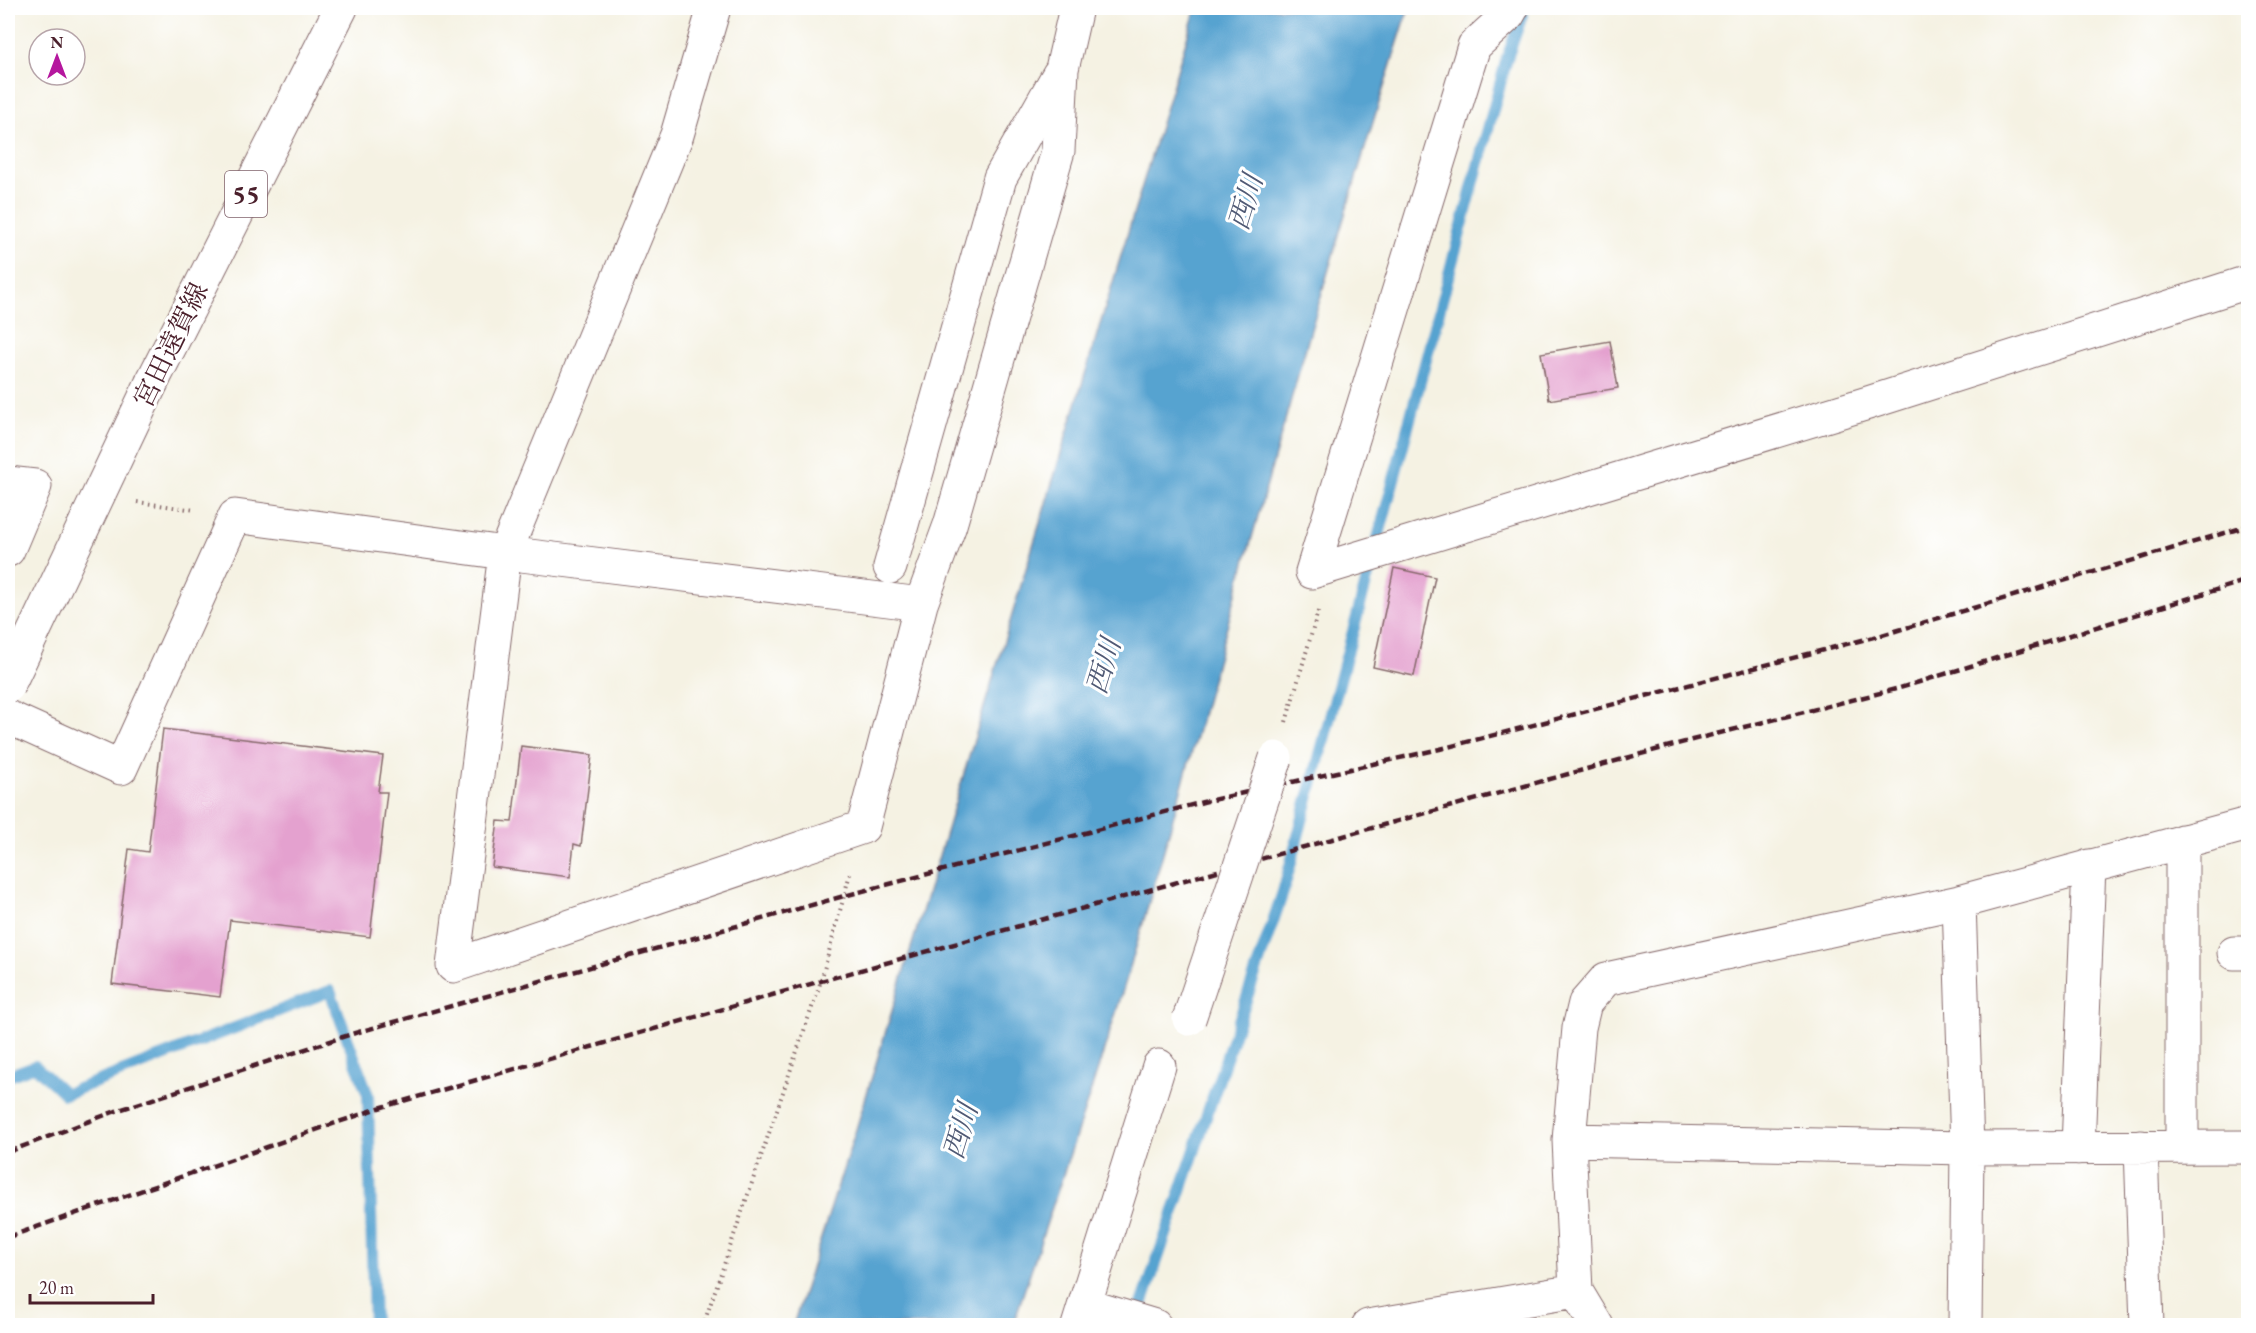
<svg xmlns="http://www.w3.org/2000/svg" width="2256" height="1333" font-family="'EB Garamond','Noto Serif JP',serif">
  <rect width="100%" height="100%" fill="#fff"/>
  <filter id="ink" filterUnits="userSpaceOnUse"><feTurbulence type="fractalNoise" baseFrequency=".0167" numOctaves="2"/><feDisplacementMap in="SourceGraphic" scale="12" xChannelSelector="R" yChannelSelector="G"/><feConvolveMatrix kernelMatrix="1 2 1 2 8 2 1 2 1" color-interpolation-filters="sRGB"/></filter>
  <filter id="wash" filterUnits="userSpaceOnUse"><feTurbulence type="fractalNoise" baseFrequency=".008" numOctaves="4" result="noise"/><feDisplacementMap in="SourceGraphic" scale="24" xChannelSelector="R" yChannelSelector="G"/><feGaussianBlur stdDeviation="1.35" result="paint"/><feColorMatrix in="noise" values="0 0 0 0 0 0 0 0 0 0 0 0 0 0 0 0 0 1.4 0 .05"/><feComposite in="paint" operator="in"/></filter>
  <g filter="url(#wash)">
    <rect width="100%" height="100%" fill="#f5f2e3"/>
    <path fill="#57a3d0" stroke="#50617e" stroke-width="1.5" d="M1196,8h213c-99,307 -180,619 -270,929 -38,131 -84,259 -126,388h-220l61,-189z"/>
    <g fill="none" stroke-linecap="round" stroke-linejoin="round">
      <path stroke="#57a3d0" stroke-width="12" d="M8,1076l27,-10 30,28 265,-103 38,104 6,231
        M1137,1319l146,-427 224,-834 15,-43"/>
    </g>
    <g id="blocks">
      <path fill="#e4a1cf" d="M1610,341l8,47 -69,12 -8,-47z
        M1394,568l41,9 -21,99 -41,-9z
        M163,729l220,27 -5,36h9l-17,145 -140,-17 -10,77 -108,-13 17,-135 19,3z
        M521,746l71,9 -11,91 -7,-2 -4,33 -78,-10 6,-46 14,1z"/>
    </g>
  </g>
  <g filter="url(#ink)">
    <use href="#blocks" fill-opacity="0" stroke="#86696b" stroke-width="1.5"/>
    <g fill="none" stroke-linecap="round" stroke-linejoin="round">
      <defs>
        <path id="minor" d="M8,483l27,3 -27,64
          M890,567l110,-389 59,-104
          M1312,572l556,-169 380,-121
          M1312,572l162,-526 34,-31 4,-7
          M921,604l-416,-51 -52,413 410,-139 58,-223 29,-79 108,-374 4,-82 14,-61
          M8,717l113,51 114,-252 270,37 172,-418 37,-127
          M2182,841v306
          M1959,902l8,246 -2,178
          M2234,953h14
          M1569,1140l398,8 281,-1
          M2141,1147l6,179
          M2078,1148l11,-282
          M1085,1305l70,21
          M1078,1326l81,-260
          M1368,1326l208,-35
          M1597,1326l-21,-35 -7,-151 10,-112 6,-25 21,-24 353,-77 289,-78"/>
        <path id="major" d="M152,382l189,-374"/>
      </defs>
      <use href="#minor" stroke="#86696b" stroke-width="35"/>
      <use href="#major" stroke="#86696b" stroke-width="35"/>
      <path stroke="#86696b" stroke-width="4" stroke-dasharray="1.5 4.5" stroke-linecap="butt" d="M137,502l58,8
        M1286,722l33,-114
        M703,1326l118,-345 30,-111"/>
      <use href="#minor" stroke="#fff" stroke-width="33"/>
      <use href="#major" stroke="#fff" stroke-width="33"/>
      <path stroke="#4a1f2b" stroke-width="4.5" stroke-dasharray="9 4.5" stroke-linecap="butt" d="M8,1152l108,-41 239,-78 489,-137 359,-94 237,-53 442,-114 366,-109
        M8,1237l371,-129 442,-127 562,-156 309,-85 208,-52 348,-108"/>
      <defs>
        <path id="minor-bridge" d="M1189,1019l87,-261"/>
        <path id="major-bridge" d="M8,686l144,-304"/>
      </defs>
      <use href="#minor-bridge" stroke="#86696b" stroke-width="35" stroke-linecap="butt"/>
      <use href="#major-bridge" stroke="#86696b" stroke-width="35" stroke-linecap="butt"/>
      <use href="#minor-bridge" stroke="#fff" stroke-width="33"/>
      <use href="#major-bridge" stroke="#fff" stroke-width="33"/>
    </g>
  </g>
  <g text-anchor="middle" stroke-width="6" stroke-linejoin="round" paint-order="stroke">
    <rect fill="#fff" stroke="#80626b" stroke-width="1.5" x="225" y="171" width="42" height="46" rx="4.5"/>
    <g font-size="26" font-weight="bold" fill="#4a1f2b">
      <text x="246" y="203">55</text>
    </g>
    <g font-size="27" fill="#4a1f2b" stroke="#fff">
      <text transform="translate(171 345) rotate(-64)" y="9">宮田遠賀線</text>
    </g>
    <g font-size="28" font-style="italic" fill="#505a75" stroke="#fff">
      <text transform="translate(1245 202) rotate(-73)" y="10">西川</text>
      <text transform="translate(1103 666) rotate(-73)" y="10">西川</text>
      <text transform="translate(960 1131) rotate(-73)" y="10">西川</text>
    </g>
  </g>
  <rect width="2256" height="1333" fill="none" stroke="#fff" stroke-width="30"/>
  <g transform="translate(57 57)"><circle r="28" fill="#ffffff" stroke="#b7a5aa" stroke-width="1.5"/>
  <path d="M0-4.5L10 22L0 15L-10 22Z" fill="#b5179e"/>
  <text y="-9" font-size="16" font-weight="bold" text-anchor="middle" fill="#4a1f2b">N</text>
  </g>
  <path d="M30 1294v9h123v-9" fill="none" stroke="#4a1f2b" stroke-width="3"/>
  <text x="39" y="1294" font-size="18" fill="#4a1f2b" stroke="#ffffff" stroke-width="4.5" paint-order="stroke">20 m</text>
</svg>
